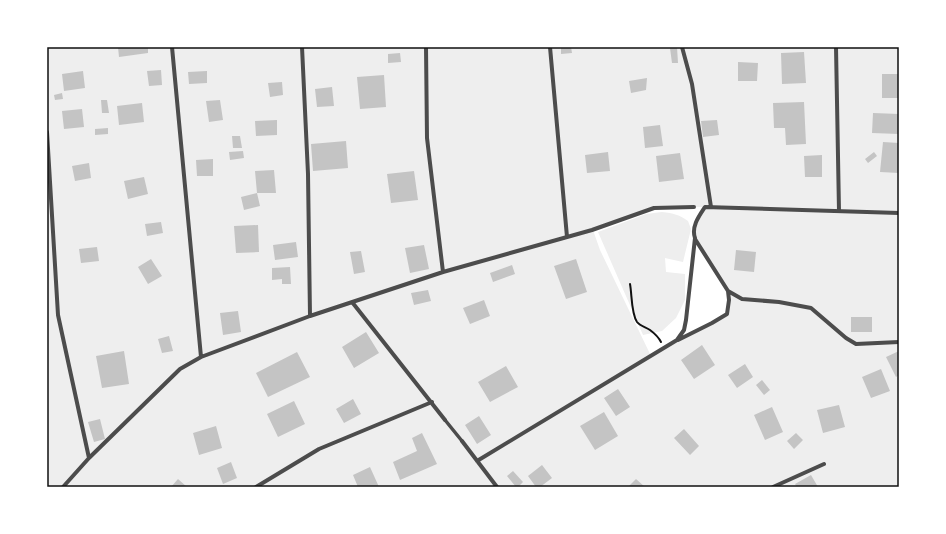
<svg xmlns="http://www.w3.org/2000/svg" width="946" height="534" font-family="Lato,sans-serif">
  <rect width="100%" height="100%" fill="#fff"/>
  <path fill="#eee" fill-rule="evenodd" d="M47,47h852v440h-852zM705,207l-12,26 35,58 -1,23 -76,42 -51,-106 -7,-20 61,-22z
    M662,212c11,1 18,3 26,9l3,8 -8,33 -18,-4 1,14 19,2v26l-9,18 -14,13 -19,4 -45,-103 48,-18z"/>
  <path fill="#c4c4c4" d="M118,47h30v6l-29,4z
    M561,47h10l1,6 -11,1z
    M672,47h5l1,16h-6l-2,-15z
    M804,52l2,31 -24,1 -1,-31z
    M400,53l1,9 -13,1v-9z
    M738,62l20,1 -1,18h-19z
    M161,70l1,15 -13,1 -2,-15z
    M83,71l2,17 -21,3 -2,-17z
    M207,71v12l-18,1 -1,-12z
    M882,74h17v24h-17z
    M384,75l2,32 -26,2 -3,-32z
    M647,78l-1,12 -15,3 -2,-12z
    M282,82l1,13 -13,2 -2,-14z
    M332,87l2,19 -17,1 -2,-18z
    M62,93l1,6 -8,1 -1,-5z
    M101,100h6l2,13h-7z
    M220,100l3,20 -14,2 -3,-21z
    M804,102l2,42 -20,1 -1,-17h-11l-1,-25z
    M142,103l2,19 -25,3 -2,-19z
    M82,109l2,18 -20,2 -2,-18z
    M873,113l26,1v20l-27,-1z
    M277,120v15l-21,1 -1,-15z
    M717,120l2,15 -16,2 -2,-16z
    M660,125l3,21 -18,2 -2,-21z
    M108,128v6l-13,1v-6z
    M232,136h8l2,12h-9z
    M346,141l2,27 -35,3 -2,-27z
    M883,142l16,1v30l-19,-1z
    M243,151l1,7 -14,2 -1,-8z
    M608,152l2,19 -23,2 -2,-18z
    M874,152l3,4 -9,7 -3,-4z
    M680,153l4,26 -25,3 -3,-26z
    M822,155v22h-17l-1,-21z
    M213,159v17h-16l-1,-16z
    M89,163l2,15 -16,3 -3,-15z
    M274,170l2,23h-19l-2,-22z
    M414,171l4,29 -27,3 -4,-29z
    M144,177l4,17 -20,5 -4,-18z
    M257,193l3,13 -16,4 -3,-13z
    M161,222l2,11 -16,3 -2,-12z
    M258,225l1,27 -23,1 -2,-27z
    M296,242l2,15 -23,3 -2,-15z
    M424,245l5,24 -19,4 -5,-25z
    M97,247l2,14 -18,2 -2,-14z
    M736,250l20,2 -2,20 -20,-2z
    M361,251l4,21 -11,2 -4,-22z
    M151,259l11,17 -14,8 -10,-17z
    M576,259l11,33 -21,7 -12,-33z
    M512,265l3,9 -22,8 -3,-9z
    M290,267l1,17h-9v-5l-10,1v-12z
    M428,290l3,11 -17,4 -3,-12z
    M484,300l6,16 -20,8 -7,-16z
    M238,311l3,21 -18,3 -3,-22z
    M851,317h21v15h-21z
    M366,332l13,21 -25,15 -12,-21z
    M169,336l4,15 -11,2 -4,-14z
    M702,345l13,20 -21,14 -13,-19z
    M124,351l5,33 -27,4 -6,-32z
    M899,351v24l-3,2 -10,-20z
    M297,352l13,25 -42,20 -12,-24z
    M745,364l8,13 -16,11 -9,-13z
    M506,366l12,21 -28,15 -12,-20z
    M881,369l9,22 -19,7 -9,-21z
    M762,380l8,10 -6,5 -8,-10z
    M618,389l12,18 -14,9 -12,-18z
    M353,399l8,15 -17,9 -8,-14z
    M294,401l11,23 -27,13 -11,-23z
    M839,405l6,22 -22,6 -6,-23z
    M772,407l11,25 -18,8 -11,-25z
    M604,412l14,24 -23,14 -15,-24z
    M479,416l12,19 -14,9 -12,-19z
    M100,419l5,20 -11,3 -6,-20z
    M216,426l6,22 -23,7 -6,-22z
    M684,429l15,17 -9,9 -16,-17z
    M422,433l15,31 -37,16 -7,-18 24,-11 -5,-13z
    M796,433l7,7 -9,9 -7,-8z
    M231,462l6,16 -14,6 -6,-16z
    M542,465l10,13 -12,9h-4l-8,-11z
    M370,467l9,20h-21l-5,-12z
    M513,471l10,11 -5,5h-2l-9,-11z
    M811,475l7,12h-21l-2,-3z
    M178,479l9,8h-16z
    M636,479l9,8h-17z"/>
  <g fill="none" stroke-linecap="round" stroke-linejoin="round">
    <path stroke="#111" stroke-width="2" d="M630,284c2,10 1,29 7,38 3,4 9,5 13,8 4,3 9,8 11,12"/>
    <path stroke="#4c4c4c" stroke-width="3.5" d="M445,420l17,21"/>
    <path stroke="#4c4c4c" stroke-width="4" d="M172,47l29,310
      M302,47l6,127 2,142
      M426,47l1,91 16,134
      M550,47l17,190
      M682,47l10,37 19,123
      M836,47l3,164
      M47,132l11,183 31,143
      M728,291l14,8 37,3 32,6 35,30 10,6 43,-2
      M352,302l93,118
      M678,340l34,-17 15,-9 2,-14 -1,-9 -33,-52
      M462,441l35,46
      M477,461l200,-121 7,-10 2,-10 9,-82c-4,-11 4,-22 10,-31l194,6
      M63,487l26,-29 91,-89 21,-12 109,-41 133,-44 149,-42 62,-22 40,-1
      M256,487l63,-38 113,-47
      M773,487l51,-23"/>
  </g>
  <rect width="946" height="534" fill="none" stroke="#ffffff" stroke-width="96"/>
  <rect x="48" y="48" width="850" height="438" fill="none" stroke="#111" stroke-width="1.5"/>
</svg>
